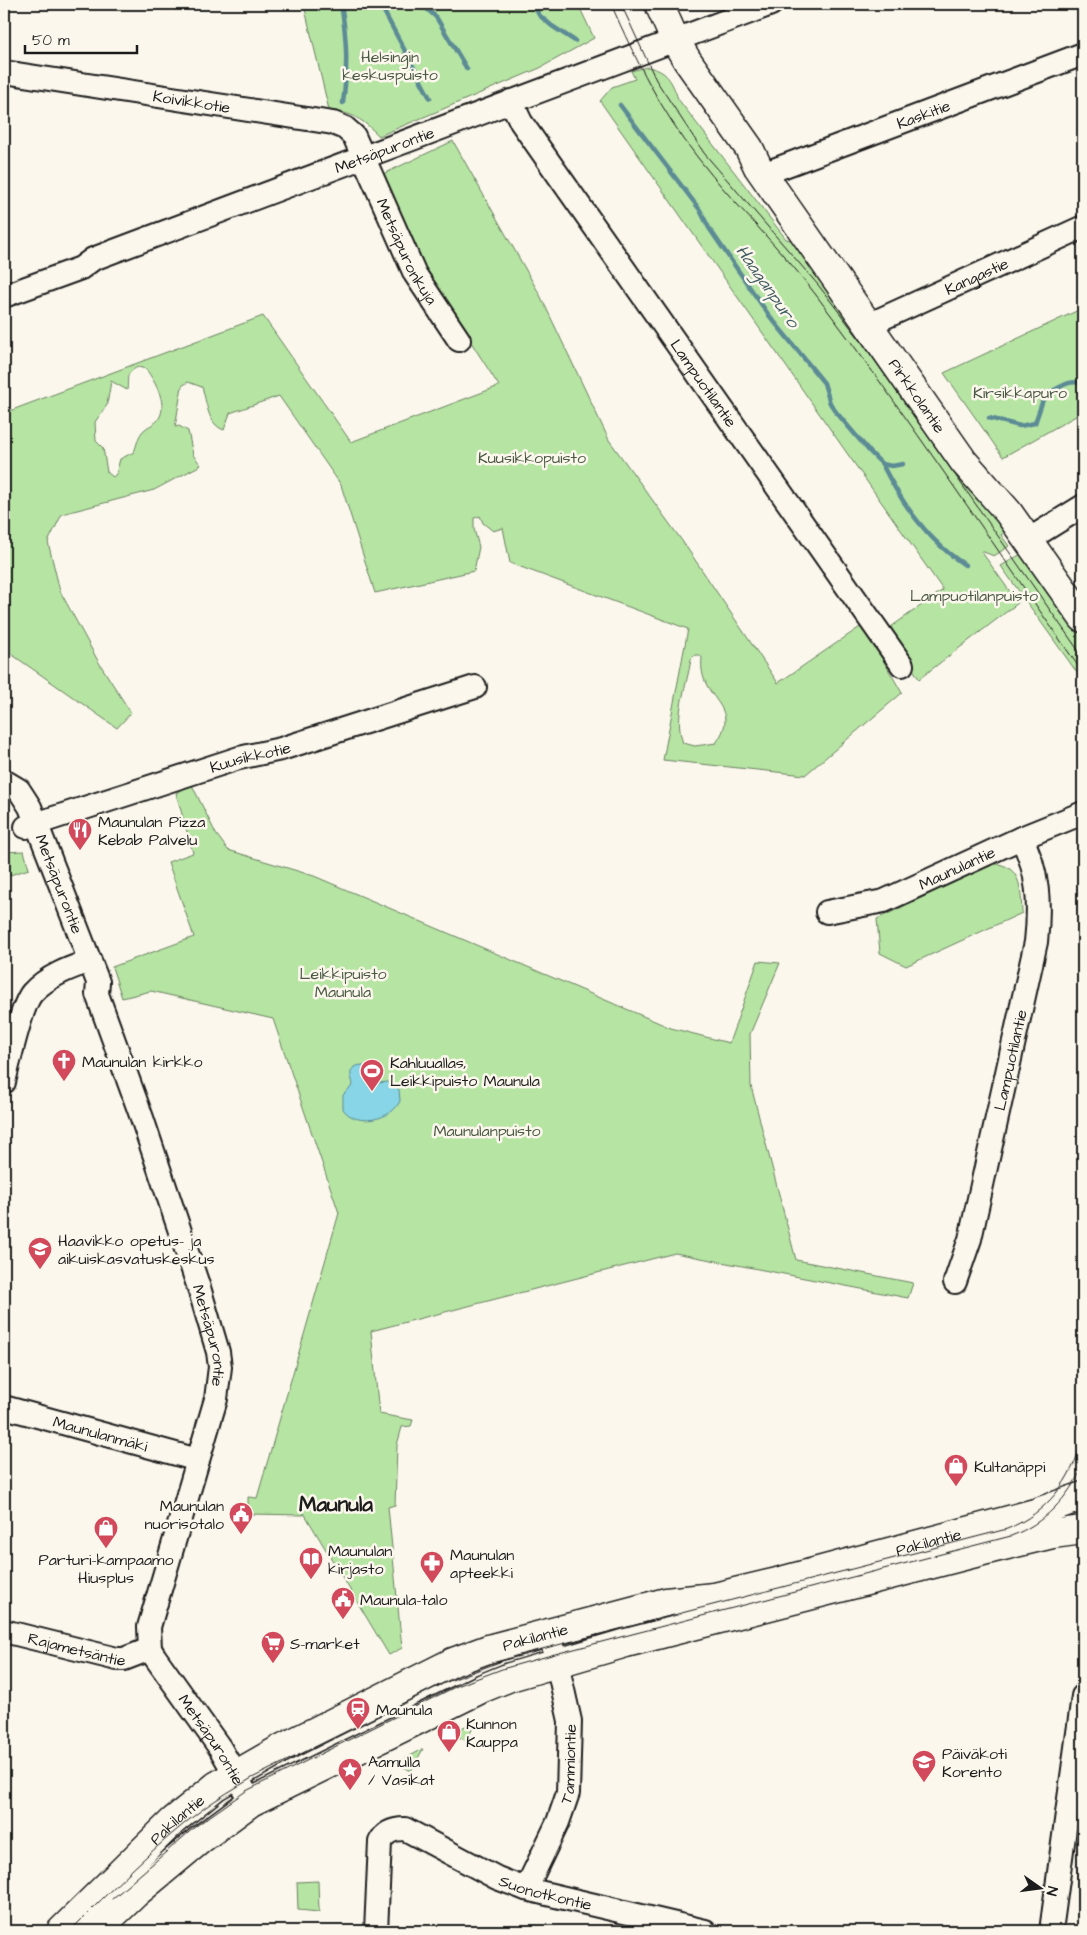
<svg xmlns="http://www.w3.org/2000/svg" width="1087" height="1935" font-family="'Architects Daughter',sans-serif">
  <rect width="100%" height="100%" fill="#fbf7ec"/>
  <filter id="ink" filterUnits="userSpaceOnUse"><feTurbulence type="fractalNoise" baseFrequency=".02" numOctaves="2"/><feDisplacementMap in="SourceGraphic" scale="10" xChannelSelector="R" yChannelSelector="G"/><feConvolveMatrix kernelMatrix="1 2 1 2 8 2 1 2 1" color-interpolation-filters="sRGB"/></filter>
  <g filter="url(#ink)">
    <path fill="#b6e4a3" stroke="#698060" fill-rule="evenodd" d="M294,4h284l16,34 -54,30 -161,68c-17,-17 -26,-23 -50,-26l-25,-105z
      M647,67c20,3 25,14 31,32l108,140 9,2 215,287 -9,7 8,11 -15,10 -13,-5 37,52 -99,76 -31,-50 55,-39 -343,-489 12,-14 23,-8 -4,-8z
      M453,141l87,154 69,145 76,105 93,138 85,-58 39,68 -97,82 -142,-15 25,-131 -178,-66 -7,-35 -10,3 -10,-8 -3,-7 -6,2v11l5,18 -5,24 -99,22 -34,-108 -62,-89 -49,17 -6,17c-17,-6 -17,-28 -22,-43l-14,-5 -6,4 -7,41 4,-1 9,5 5,24 8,10 -47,25 -92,24 -14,28 12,49 38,70 33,52 -14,15 -113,-79v-236l259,-97 88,126 148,-56 -80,-125 -40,-85zM138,367l8,2c9,13 24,37 11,52 -4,4 -9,5 -13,9 -6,5 -7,15 -10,22l-14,7 -4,15 -3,3 -6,-5 -4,-24 -7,-7 -1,-19 12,-17 4,-24 16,9c2,-13 -3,-16 11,-23zM695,655h5l2,3c-5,42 42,46 14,85l-21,3 -12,-3c-10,-27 4,-56 8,-84z
      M1083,308v104l-80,45 -59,-84z
      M1026,551l57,81v49l-82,-115z
      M192,785l24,49 12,16 86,26 357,152 58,15 29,-82 22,2 -30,71 1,52 45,174 117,23 -5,15 -233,-45 -304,78 8,83 34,6 -2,6 -9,1 -5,18 -2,60 -7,2 14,141 -13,7 -85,-142v2l-56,-1v-17l9,1 82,-285 -66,-194 -122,-28 -29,7 -10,-31 82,-30 -26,-75 25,-9 -17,-60z
      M24,851l5,18 -25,8v-25z
      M998,864c24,4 23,29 24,49l-116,53 -26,-13 -3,-34 111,-53z
      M477,1720l-11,21 -14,-8z
      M423,1749l-12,22 -14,-8z
      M318,1881l1,31 -21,-2 -1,-28z"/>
    <path fill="#87d5e6" stroke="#5c8b95" d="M360,1065l6,2 4,5 -2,12 20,-2 11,7 1,12c-8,19 -44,27 -57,8v-14l10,-10c-1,-8 -5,-11 1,-18z"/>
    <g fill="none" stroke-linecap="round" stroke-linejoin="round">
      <path stroke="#5c8b95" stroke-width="4.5" d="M341,4c6,35 7,63 2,99
        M380,4l50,94
        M408,4l19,5 9,8 31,52
        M533,4l6,11 13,11 23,15
        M620,105l80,105 9,18 59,86 56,69 6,20 6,9 34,40 12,12 10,2 11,-2
        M989,418l31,8 15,-3 10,-29c18,-6 18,-14 38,-11
        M882,464c19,38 46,77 83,101"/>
      <defs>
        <g id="minor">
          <path id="s1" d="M4,72l329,51 12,5 9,8 61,138 44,66"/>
          <path id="s2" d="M511,101l10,21 381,543"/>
          <path id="s3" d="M763,174l320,-120"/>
          <path id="s4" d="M4,296l77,-28 12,-9 678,-255"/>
          <path id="s5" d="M868,325l215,-98"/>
          <path d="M1028,540l55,-34"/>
          <path id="s6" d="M4,781l15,9 11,17 68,175 -1,12 45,124 58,173 18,61 2,15 -4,32 -67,228 1,22 5,8 65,91 31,54"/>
          <path id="s7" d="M26,827l213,-69 42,-9 194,-62"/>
          <path id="s8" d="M827,912l57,-11 137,-63 62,-25"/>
          <path d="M4,1082c5,-20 17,-76 28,-89 15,-17 38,-25 58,-32"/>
          <path id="s9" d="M955,1282l15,-43 66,-297c4,-36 3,-72 -15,-104"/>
          <path id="s10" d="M4,1407l194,53"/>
          <path id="s11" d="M4,1631l113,28h7l26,-10"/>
          <path id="s12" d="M526,1889l32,-67 10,-29 2,-72 -20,-89"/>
          <path id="s13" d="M376,1931l4,-89c5,-10 13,-13 25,-13l92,49 29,11 179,42"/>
          <path d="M1051,1931l32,-235"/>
        </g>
        <g id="major">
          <path id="s14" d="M659,4l16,36 12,20 62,88 9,19 206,295 44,50 75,106"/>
          <path id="s15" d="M61,1931l112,-110 43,-35 68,-39 169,-85 35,-13 178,-47 48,-5 63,-15 258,-69 48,-17"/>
          <path d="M96,1931l40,-38 65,-54 50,-37 232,-114 27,-11 116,-34 369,-95 58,-14 30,-4"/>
        </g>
      </defs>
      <use href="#minor" stroke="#1c1c1c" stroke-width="26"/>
      <use href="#major" stroke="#1c1c1c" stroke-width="31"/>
      <use href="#minor" stroke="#fbf7ec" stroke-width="22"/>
      <use href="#major" stroke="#fbf7ec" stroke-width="28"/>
      <path stroke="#1c1c1c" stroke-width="1" d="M611,4c24,55 50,107 87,154 37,48 82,89 118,137 93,123 179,252 267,378
        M621,4l35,76 48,73 115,133 42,55 222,316
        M112,1899l84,-73 50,-35 211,-105 45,-17 53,-15 456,-118c34,-13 57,-38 72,-70
        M70,1931c42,-42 85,-86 133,-122 15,-11 32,-21 49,-31l192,-95 71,-27 492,-127c41,-17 64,-48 76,-90"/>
    </g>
  </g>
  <defs>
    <symbol id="restaurant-pin" viewBox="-11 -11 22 30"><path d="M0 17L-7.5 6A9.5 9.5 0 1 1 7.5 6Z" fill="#d1495b" stroke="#fbf7ec"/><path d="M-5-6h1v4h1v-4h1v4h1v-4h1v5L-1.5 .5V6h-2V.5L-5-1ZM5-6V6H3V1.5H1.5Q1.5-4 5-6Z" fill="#fff"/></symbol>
    <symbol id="church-pin" viewBox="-11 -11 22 30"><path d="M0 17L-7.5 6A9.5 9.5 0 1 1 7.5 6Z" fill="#d1495b" stroke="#fbf7ec"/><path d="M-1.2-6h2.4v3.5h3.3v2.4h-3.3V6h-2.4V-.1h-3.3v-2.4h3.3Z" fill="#fff"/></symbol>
    <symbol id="stadium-pin" viewBox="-11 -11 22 30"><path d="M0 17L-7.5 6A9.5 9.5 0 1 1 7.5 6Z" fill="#d1495b" stroke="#fbf7ec"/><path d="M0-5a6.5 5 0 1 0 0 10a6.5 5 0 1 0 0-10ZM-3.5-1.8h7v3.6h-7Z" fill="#fff"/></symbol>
    <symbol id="school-pin" viewBox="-11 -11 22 30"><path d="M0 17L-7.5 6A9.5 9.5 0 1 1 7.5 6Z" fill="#d1495b" stroke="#fbf7ec"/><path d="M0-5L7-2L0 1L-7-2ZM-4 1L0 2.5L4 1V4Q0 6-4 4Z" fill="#fff"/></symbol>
    <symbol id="shop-pin" viewBox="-11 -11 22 30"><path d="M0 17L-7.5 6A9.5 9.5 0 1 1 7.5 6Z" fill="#d1495b" stroke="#fbf7ec"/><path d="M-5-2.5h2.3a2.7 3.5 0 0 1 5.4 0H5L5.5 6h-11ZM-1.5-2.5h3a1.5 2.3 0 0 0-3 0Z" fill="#fff"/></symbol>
    <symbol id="civic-pin" viewBox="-11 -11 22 30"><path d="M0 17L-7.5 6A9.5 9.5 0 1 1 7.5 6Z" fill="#d1495b" stroke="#fbf7ec"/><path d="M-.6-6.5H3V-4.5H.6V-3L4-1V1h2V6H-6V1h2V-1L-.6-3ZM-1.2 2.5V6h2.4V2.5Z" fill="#fff"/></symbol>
    <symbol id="library-pin" viewBox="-11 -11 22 30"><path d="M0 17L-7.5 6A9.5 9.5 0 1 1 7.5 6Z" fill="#d1495b" stroke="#fbf7ec"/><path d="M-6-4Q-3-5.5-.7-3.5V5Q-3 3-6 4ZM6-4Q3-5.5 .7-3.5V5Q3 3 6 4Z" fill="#fff"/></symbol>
    <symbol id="pharmacy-pin" viewBox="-11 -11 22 30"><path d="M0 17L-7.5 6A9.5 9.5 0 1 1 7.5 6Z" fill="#d1495b" stroke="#fbf7ec"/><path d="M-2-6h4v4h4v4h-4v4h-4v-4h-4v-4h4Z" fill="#fff"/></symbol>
    <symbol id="supermarket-pin" viewBox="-11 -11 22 30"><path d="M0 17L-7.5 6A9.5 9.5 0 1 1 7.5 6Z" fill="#d1495b" stroke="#fbf7ec"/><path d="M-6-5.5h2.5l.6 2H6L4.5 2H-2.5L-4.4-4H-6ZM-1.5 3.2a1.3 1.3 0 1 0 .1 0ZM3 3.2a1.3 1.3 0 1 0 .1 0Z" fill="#fff"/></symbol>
    <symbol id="station-pin" viewBox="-11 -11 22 30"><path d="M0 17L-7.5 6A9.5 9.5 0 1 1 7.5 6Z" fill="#d1495b" stroke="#fbf7ec"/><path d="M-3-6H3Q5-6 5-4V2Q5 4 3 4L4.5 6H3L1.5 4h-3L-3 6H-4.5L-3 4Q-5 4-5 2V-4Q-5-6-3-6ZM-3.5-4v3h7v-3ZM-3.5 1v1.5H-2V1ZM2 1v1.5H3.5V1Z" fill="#fff"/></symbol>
    <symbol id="sight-pin" viewBox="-11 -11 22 30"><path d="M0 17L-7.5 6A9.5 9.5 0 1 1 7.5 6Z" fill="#d1495b" stroke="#fbf7ec"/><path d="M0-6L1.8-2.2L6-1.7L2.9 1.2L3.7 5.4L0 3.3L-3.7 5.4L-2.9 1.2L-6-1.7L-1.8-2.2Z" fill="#fff"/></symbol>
  </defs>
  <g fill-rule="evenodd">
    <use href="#restaurant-pin" x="66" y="816" width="28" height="38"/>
    <use href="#church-pin" x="50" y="1047" width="28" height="38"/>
    <use href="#stadium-pin" x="358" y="1057" width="28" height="38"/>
    <use href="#school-pin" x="26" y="1235" width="28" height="38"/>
    <use href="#shop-pin" x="942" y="1452" width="28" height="38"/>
    <use href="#civic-pin" x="227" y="1500" width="28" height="38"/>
    <use href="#shop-pin" x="92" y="1514" width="28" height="38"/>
    <use href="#library-pin" x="297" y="1545" width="28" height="38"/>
    <use href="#pharmacy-pin" x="418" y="1549" width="28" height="38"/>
    <use href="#civic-pin" x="329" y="1585" width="28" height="38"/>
    <use href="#supermarket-pin" x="259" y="1629" width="28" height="38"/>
    <use href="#station-pin" x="344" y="1695" width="28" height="38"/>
    <use href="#shop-pin" x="435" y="1718" width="28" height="38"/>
    <use href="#school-pin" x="910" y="1748" width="28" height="38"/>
    <use href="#sight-pin" x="336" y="1756" width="28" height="38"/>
  </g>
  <g text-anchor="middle" stroke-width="5" stroke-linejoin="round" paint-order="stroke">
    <g font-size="16" fill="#4a5844" stroke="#fbf7ec">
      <text x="390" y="62">Helsingin<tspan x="390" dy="18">keskuspuisto</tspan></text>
      <text x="1020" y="398">Kirsikkapuro</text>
      <text x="532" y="463">Kuusikkopuisto</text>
      <text x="974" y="601">Lampuotilanpuisto</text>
      <text x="343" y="979">Leikkipuisto<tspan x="343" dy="18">Maunula</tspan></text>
      <text x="487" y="1136">Maunulanpuisto</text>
    </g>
    <g font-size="16" fill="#1c1c1c" stroke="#fbf7ec">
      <text dy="6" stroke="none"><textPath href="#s1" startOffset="190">Koivikkotie</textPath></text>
      <text dy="6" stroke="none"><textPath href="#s3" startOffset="171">Kaskitie</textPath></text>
      <text dy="6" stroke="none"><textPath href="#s4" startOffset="408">Metsäpurontie</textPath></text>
      <text dy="6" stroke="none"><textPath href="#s1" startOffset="485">Metsäpuronkuja</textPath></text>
      <text dy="6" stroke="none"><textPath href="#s5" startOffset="119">Kangastie</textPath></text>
      <text dy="6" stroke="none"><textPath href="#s2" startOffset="342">Lampuotilantie</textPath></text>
      <text dy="6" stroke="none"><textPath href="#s14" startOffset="470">Pirkkolantie</textPath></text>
      <text dy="6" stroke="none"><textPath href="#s7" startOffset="235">Kuusikkotie</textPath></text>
      <text dy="6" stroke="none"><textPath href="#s8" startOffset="138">Maunulantie</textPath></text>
      <text dy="6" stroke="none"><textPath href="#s6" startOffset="120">Metsäpurontie</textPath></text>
      <text dy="6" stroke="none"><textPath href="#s9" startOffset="229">Lampuotilantie</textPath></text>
      <text dy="6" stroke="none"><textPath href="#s6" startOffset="598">Metsäpurontie</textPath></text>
      <text dy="6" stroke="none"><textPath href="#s10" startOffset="100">Maunulanmäki</textPath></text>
      <text dy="6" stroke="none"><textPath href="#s15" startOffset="971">Pakilantie</textPath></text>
      <text dy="6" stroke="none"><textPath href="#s15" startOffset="566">Pakilantie</textPath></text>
      <text dy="6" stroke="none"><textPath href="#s11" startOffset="75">Rajametsäntie</textPath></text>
      <text dy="6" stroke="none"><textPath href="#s6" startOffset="1032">Metsäpurontie</textPath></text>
      <text dy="6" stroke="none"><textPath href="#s12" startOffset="134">Tammiontie</textPath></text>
      <text dy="6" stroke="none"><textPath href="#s15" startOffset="161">Pakilantie</textPath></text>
      <text dy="6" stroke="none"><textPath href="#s13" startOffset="274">Suonotkontie</textPath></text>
    </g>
    <g font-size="16" fill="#1c1c1c" stroke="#fbf7ec" text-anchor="start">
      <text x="98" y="827">Maunulan Pizza<tspan x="98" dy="18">Kebab Palvelu</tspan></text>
      <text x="82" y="1067">Maunulan kirkko</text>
      <text x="390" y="1068">Kahluuallas,<tspan x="390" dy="18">Leikkipuisto Maunula</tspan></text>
      <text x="58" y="1246">Haavikko opetus- ja<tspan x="58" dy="18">aikuiskasvatuskeskus</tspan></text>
      <text x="974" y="1472">Kultanäppi</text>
      <text x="224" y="1511" text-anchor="end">Maunulan<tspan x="224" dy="18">nuorisotalo</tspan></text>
      <text x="328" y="1556">Maunulan<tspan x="328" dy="18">kirjasto</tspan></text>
      <text x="450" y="1560">Maunulan<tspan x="450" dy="18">apteekki</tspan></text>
      <text x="106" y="1565" text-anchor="middle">Parturi-kampaamo<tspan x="106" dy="18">Hiusplus</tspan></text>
      <text x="360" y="1605">Maunula-talo</text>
      <text x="290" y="1649">S-market</text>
      <text x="376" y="1715">Maunula</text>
      <text x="466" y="1729">Kunnon<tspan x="466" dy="18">Kauppa</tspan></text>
      <text x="942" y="1759">Päiväkoti<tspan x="942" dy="18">Korento</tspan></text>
      <text x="368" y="1767">Aamulla<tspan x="368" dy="18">/ Vasikat</tspan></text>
    </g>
    <g font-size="18" font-style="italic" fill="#415d63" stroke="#fbf7ec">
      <text transform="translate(768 286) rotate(55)" y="6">Haaganpuro</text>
    </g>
    <g font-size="21" font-weight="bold" fill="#1c1c1c" stroke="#fbf7ec">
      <text x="336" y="1511">Maunula</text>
    </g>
  </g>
  <rect width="1087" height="1935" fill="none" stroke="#fbf7ec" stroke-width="20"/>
  <rect x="10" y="10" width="1067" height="1915" fill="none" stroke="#1c1c1c" stroke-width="2" filter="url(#ink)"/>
  <g transform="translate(1040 1888) rotate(104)" stroke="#fbf7ec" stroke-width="4" paint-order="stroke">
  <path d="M0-4L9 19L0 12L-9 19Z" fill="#1c1c1c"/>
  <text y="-8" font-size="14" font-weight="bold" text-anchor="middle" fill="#1c1c1c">N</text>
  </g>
  <path d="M25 45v8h112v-8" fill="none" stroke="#1c1c1c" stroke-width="2.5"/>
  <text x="32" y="45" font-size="15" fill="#1c1c1c" stroke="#fbf7ec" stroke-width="4" paint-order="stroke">50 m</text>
</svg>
